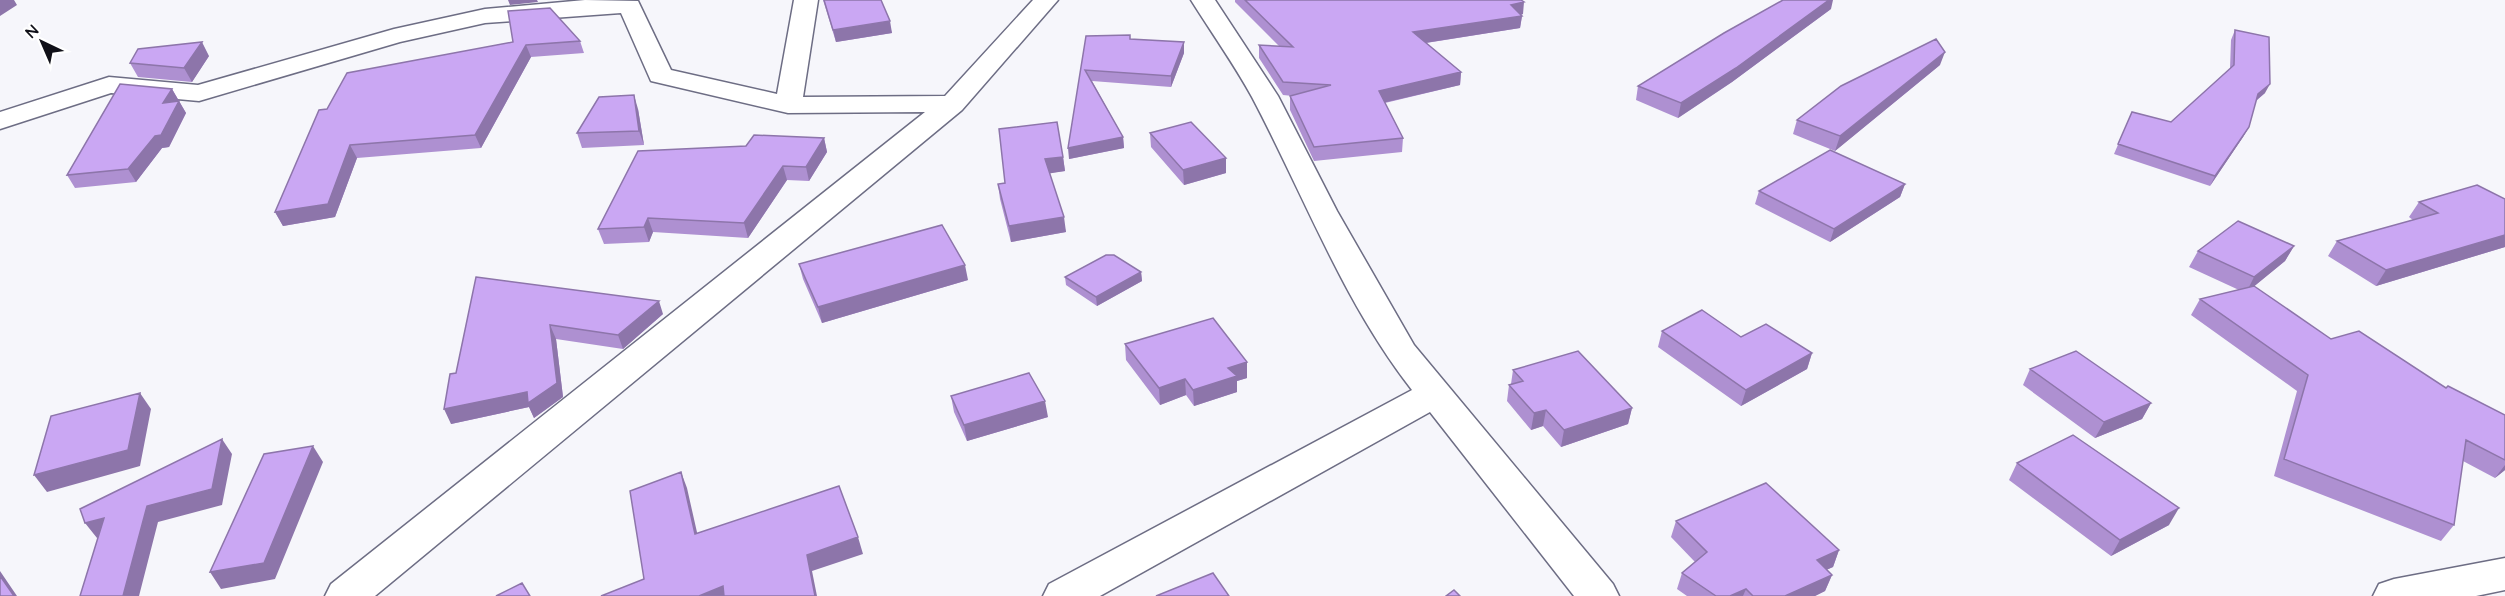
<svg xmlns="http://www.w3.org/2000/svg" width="2505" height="596" font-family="Quicksand,sans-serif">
  <rect width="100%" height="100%" fill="#f6f6fb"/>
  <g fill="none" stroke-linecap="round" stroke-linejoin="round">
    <defs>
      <path id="minor" d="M585,0l53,1 33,69 106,24 17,-94h24l-15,97 142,-1 88,-96h25l-96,110 -587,486h-50l6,-12 594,-472 -137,1 -137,-32 -30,-68 -136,10 -85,19 -201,59 -88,-8 -111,36v-17l109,-35 89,8 196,-56 91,-20z
        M1191,0h24l63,96 59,115 77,134 199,239 6,12h-45l-144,-184 -330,184h-57l6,-12 363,-194c-69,-88 -108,-195 -160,-293 -18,-33 -41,-65 -61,-97z
        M2505,558v32l-29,6h-103l6,-12 15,-5z"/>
    </defs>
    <use href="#minor" stroke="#6d6d84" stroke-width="3"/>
    <use href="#minor" fill="#fff" fill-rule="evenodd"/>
  </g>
  <path fill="#ae90d1" d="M823,0h58l11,33 -56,9z
    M1235,0h286l2,14 -2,1 1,1 -2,12 -94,15 35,29 -1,13 -75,18 18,35 -1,14 -88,9 -24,-51v-14h3l-10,-1 -24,-37v-13l20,1 -44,-44z
    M1831,9l-99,73 -54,36 -42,-18 2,-14z
    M2235,30l30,63 -9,8 -7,26 -6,10 -33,49 -96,-32 18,-42 39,10 59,-53 1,-29z
    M1086,36l44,3 54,14 -13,34 -79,-6 31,56 1,11 -55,11z
    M580,41l4,12 -53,4 -50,91 -124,10 -22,59 -52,9 -8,-14 52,-103 186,-67z
    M209,56l-17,26 -54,-5 -8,-14z
    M1940,65l-105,86 -42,-17 4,-14z
    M172,89l14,24 -17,34 -7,1 -26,34 -61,6 -8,-13z
    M638,109l6,36 -62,3 -5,-15z
    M1150,133l76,25v15l-42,12 -33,-38z
    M824,138l3,14 -18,29 -22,-1 -39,58 -95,-6 -4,10 -45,2 -6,-15z
    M1063,157l2,14 -16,2 17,59 -55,10 -11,-43 -2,-15 7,-1z
    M1905,184l-5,13 -70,45 -75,-38 4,-13z
    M2505,199v48l-129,39 -48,-30 9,-15 76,-21 -4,-3 10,-15z
    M2294,246l-9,15 -32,26 78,52 115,49 59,27v55l-10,8 -32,-17 -9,64 -13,16 -167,-65 23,-85 -106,-76 9,-16 39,-9 -50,-23 9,-16z
    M799,264l169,16 -146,43 -19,-44z
    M1141,272l1,9 -45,25 -31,-21 -1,-8z
    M476,277l187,37 -40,35 -67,-10 7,58 -29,21 -5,-11 -78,17 5,-51z
    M1662,331l79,6 71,16 -5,16 -66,37 -83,-59z
    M1125,344l122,18v16l-10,3v11l-43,14 -8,-11 -26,10 -34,-45z
    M2030,369l121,34 -9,16 -47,19 -72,-53z
    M1513,370l119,38 -4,16 -67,23 -18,-21 -12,4 -24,-29 2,-16 2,-1z
    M951,396l97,21 -81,24 -13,-29z
    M2017,463l152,62 -58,31 -102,-76z
    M1676,521l163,29 -6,17 -7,3 6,5 -7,16 -10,5h-128l-10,-7 5,-16 13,-11 -24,-25z"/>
  <path fill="#8d75aa" d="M0,0h14l3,5 -17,11z
    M508,0h29l1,2 -28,3z
    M1829,0h4l-2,9 -99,73 -54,36 3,-15z
    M1524,2l-1,12 -14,3 2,-12z
    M1522,16l-2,12 -108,17 1,-13z
    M890,21l2,12 -56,9 -3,-12z
    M202,42l7,14 -17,26 -8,-14z
    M1184,42v11l-13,34v-11z
    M526,45l5,12 -50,91 -6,-13z
    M1945,52l-5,13 -105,86 5,-15z
    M1461,72l-1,13 -82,19 1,-13z
    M2270,84l-5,9 -12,10 5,-9z
    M172,89l14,24 -17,34 -7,1 -26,34 -8,-13 35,-66z
    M634,95l4,14 6,36 -5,-14z
    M2249,127l-6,10 -33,49 5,-10z
    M1123,137l1,11 -55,11 -1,-11z
    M824,138l3,14 -18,29 -3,-14z
    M350,145l7,13 -22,59 -52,9 -8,-14z
    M1063,157l2,14 -19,3 -1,-15z
    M1226,158v15l-42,12 -1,-15z
    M783,166l4,14 -39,58 -4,-15z
    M1905,184l-5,13 -70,45 4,-13z
    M1064,217l2,15 -55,10 -2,-16z
    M648,218l5,14 -4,10 -5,-15z
    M2505,235v12l-129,39 10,-16z
    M2294,246l-9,15 -39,32 8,-16z
    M965,265l3,15 -146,43 -4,-16z
    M1141,272l1,9 -45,25 -1,-9z
    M659,301l4,13 -40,35 -5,-14z
    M550,325l6,14 7,58 -29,21 -5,-11 -78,17 -7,-15z
    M1812,353l-5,16 -66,37 5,-16z
    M1247,362v16l-10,3v11l-43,14 -1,-16 35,-22z
    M1185,379l1,16 -26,10 -1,-17z
    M140,393l11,16 -11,57 -93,26 -13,-17z
    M1045,401l3,16 -81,24 -3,-16z
    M2151,403l-9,16 -47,19 9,-16z
    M1632,408l-4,16 -67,23 3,-17z
    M1546,410l-3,16 -12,4 3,-17z
    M222,439l10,15 -10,51 -64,17 -19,74h-16l24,-90z
    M313,446l10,16 -48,117 -54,10 -11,-17z
    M2505,465v5l-10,8z
    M681,472l6,16 14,62 -6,-16z
    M2179,508l-10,17 -58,31 9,-16z
    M104,518l11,15 -18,5 -12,-15z
    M858,537l5,17 -51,17 5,25h-2l-8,-41z
    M1839,550l-6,17 -23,10 7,-17z
    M0,571l17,25h-3l-14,-20z
    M1832,575l-7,16 -10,5h-30z
    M723,586l3,10h-27z
    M1746,589l-3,7h-13z"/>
  <path fill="#caa7f3" stroke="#8d75aa" stroke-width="1.5" d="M824,0h57l9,21 -57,9z
    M1245,0h276l3,2 -13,3 11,11 -109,16 48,40 -82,19 24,47 -89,9 -24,-51 41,-11 -48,-3 -24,-37 34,2z
    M1783,0h46l-93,68 -55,35 -43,-17 86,-53z
    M550,8l30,33 -54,4 -51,90 -125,10 -22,59 -53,8 44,-102 8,-1 20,-36 166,-31 -5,-31z
    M2235,30l34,7 1,47 -12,10 -9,33 -34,49 -97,-32 14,-32 39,10 63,-57z
    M1130,35v4l54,3 -13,34 -86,-6 38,67 -55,11 18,-112z
    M1936,39l9,13 -105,84 -43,-16 44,-34z
    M202,42l-18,26 -54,-5 8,-14z
    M120,84l52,5 -9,14 16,-2 -18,34 -6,1 -27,33 -61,6z
    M634,95l5,36 -62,2 22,-36z
    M1057,122l6,35 -18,2 19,58 -55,9 -11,-42 7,-1 -6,-54z
    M1191,122l35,36 -43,12 -33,-37z
    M754,135l70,3 -18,29 -23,-1 -39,57 -96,-5 -4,9 -46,2 40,-78 108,-5z
    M1830,150l75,34 -71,45 -75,-38z
    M2477,185l28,14v36l-119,35 -49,-29 101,-28 -19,-11z
    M2238,221l56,25 -40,31 -56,-26z
    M942,225l23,40 -147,42 -19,-43z
    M1106,255h8l27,17 -45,25 -31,-20z
    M476,277l183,24 -41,34 -68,-10 7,58 -29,20 -1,-11 -83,17 6,-35 6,-1z
    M2254,286l77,53 28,-8 87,57 2,-2 57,29v45l-39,-20 -12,85 -170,-66 24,-84 -108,-76z
    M1702,310l39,27 25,-13 46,29 -66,37 -84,-59z
    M1213,318l34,44 -19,6 9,8 -44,14 -8,-11 -26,9 -34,-44z
    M1578,351l54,57 -68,22 -18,-20 -12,3 -25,-28 14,-4 -10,-11z
    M2076,351l75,52 -47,19 -74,-53z
    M1029,373l16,28 -81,24 -13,-29z
    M140,393l-12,57 -94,25 17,-59z
    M2073,435l106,73 -59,32 -103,-77z
    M222,439l-10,50 -65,17 -24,90h-43l24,-78 -19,5 -5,-14z
    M313,446l-49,117 -54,9 54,-118z
    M681,472l14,62 144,-48 19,51 -51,18 8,41h-91l-1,-10 -24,10h-98l43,-17 -14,-88z
    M1766,483l73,67 -22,10 15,15 -47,21h-32l-7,-7 -16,7h-14l-34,-23 25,-21 -31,-31z
    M1213,573l16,23h-73z
    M0,576l14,20h-14z
    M522,583l8,13h-34z
    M1454,590l6,6h-14z"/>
  <g transform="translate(42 42) rotate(316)" stroke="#ffffff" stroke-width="4.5" paint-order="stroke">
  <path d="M0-4.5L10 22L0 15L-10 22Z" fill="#101018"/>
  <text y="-9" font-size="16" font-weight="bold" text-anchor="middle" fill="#101018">N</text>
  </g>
</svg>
